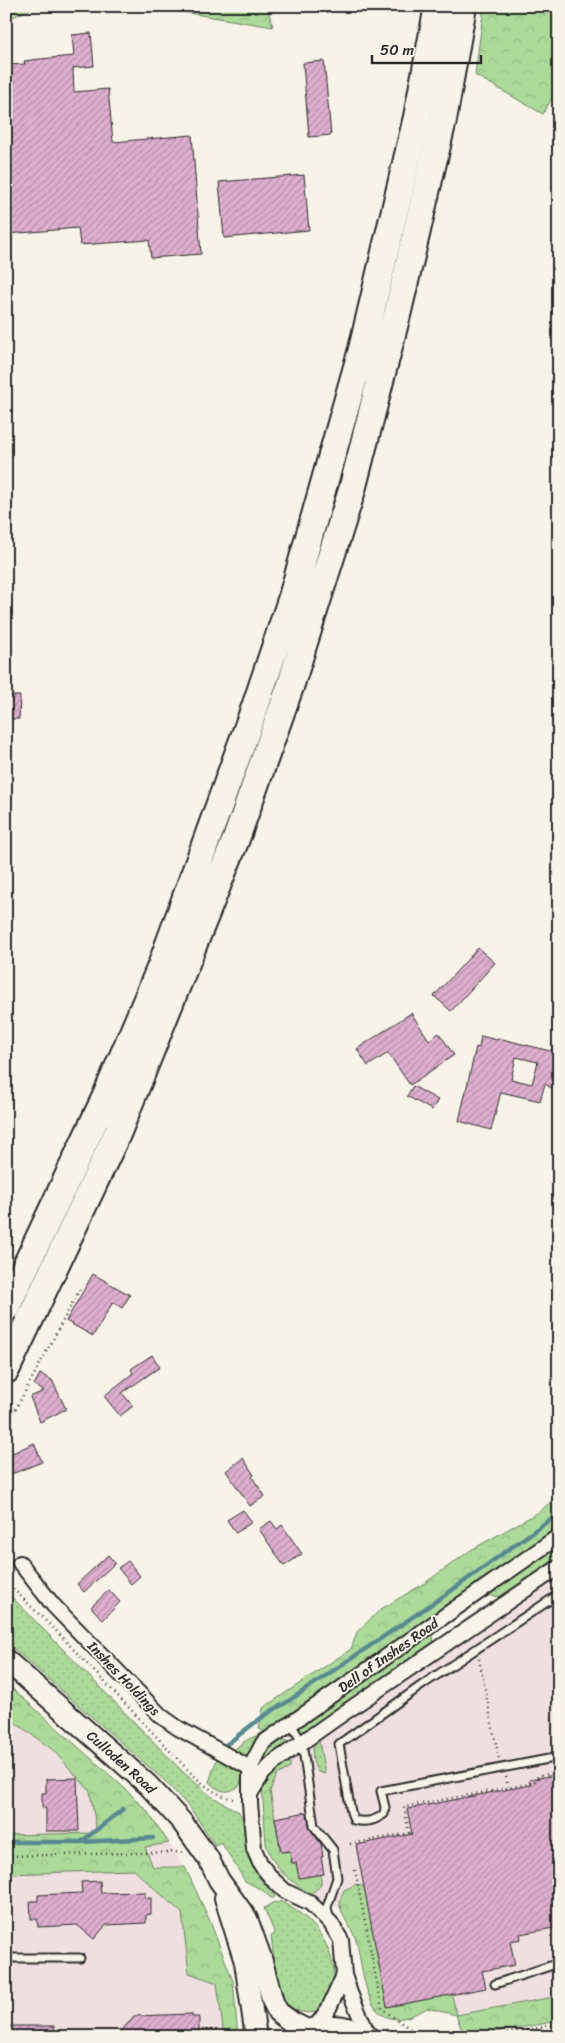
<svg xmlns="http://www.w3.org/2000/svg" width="565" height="2043" font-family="Sriracha,sans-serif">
  <defs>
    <pattern id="grass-dots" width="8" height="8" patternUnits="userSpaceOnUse" patternTransform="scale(1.25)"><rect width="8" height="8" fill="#acda99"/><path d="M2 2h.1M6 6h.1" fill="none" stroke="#94bb84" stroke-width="1.8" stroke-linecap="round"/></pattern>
    <pattern id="forest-crowns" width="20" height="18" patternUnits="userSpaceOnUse" patternTransform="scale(1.25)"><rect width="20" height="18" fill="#acda99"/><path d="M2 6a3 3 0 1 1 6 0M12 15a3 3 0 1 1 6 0" fill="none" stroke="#94bb84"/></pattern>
    <pattern id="building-hatch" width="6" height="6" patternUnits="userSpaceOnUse" patternTransform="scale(1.25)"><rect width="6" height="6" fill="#dfafd0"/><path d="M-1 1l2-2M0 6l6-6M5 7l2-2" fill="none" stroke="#b58fa9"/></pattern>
  </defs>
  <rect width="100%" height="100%" fill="#f7f3e8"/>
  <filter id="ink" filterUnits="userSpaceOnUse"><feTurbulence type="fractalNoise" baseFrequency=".02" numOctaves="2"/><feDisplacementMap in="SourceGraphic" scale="10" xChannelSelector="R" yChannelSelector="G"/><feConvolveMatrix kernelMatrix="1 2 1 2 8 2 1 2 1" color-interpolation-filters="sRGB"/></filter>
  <g filter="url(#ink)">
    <path fill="#f0dfe1" d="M559,1575v421l-103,19 -5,-23 -92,-55 -17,-27 -32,-15 -29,-23 -10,-15 -5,-13 -4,-58 19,-24z
      M6,1693l80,64 89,93 51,123 12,64h-232z"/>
    <path fill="url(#grass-dots)" stroke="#6c8262" d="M6,1591l177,181 28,24 28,16c8,11 5,29 8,42 5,16 17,30 28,42l-1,2h-3l-9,-8 -17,-9 -24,-39 -6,3 -25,-37 -25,-27 -159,-139z
      M264,1732l-17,24 -2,1 -12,-4c6,-12 20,-15 31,-21z
      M281,1739l6,2 -2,5 -21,15h-5l10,-14z
      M319,1741l6,33 -7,-2c-6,-9 -9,-25 1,-31z
      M219,1753l21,15 2,7 -2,10c-11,10 -21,7 -31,-3z
      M281,1901c11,7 22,13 31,23 15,16 27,44 20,67 -1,4 -5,9 -8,13 -5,8 -12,10 -22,8 -7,-2 -15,-6 -19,-12 -10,-16 -9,-46 -12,-64l4,-2 -11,-26 10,-6 4,1z"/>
    <path fill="url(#forest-crowns)" stroke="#6c8262" d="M6,6h31l-31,14z
      M140,6h127l6,21 -109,-18z
      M484,6h75v79l-16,29 -68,-39z
      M559,1495v67l-54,35 -26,-2 -47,35 2,14 -132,91 -25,2 -18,-8 4,-21 88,-59 6,-17 24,-23 44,-26 46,-33 68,-38z
      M6,1683l114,101 27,27 22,32 -24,4 8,20h32l24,52 24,62 5,56h-14l-7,-54 -28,-10 -7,-60 -48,-43 -128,4v-39l91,-2 -7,-42 -37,-41 -47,-34z
      M286,1761l4,2v5l-13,7 -7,16 11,61 9,-1 2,12h4l25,11v11l-11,10 -29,-23 -10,-15 -5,-13 -4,-58 7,-12z
      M357,1884l7,3 87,105 6,23 102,-19v25l-87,15 -11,-8 -5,-13 -29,-7c-60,35 -61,-24 -70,-64 -3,-14 -15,-26 -17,-39 -1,-5 2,-11 4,-15z"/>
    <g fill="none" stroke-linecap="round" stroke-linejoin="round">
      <path stroke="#598990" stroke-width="4.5" d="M227,1744c19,-14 36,-30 57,-40l164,-111 111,-80
        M6,1842h75l42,-33
        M82,1842l71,-4"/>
    </g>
    <path fill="url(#building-hatch)" stroke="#2b2b2b" fill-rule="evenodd" d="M91,33l3,33 -21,2 1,24 34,-3 5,53 79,-7 9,119 -50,4 -2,-18 -69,5 -2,-17 -70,6 -2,-25v-144l19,-1 -1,-3 16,-2 34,-3 -2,-21z
      M324,61l7,74 -22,2 -6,-74z
      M304,175l5,55 -85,8 -5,-56z
      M6,696h14l-1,23h-13z
      M478,948l17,15 -44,48 -17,-15z
      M411,1013l18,27 10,-7 15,22 -44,30 -22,-32 -20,13 -11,-17z
      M481,1036l16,4 1,-2 52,13 9,-11v53l-14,-9 -5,17 -39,-9 -10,38 -32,-9 17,-74 3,1zM516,1057l22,5 -6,22 -21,-5z
      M413,1086l25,14 -6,10 -25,-14z
      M93,1274l37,21 -8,13 -9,-6 -20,34 -27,-15z
      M152,1355l8,12 -38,26 11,13 -13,10 -16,-20 29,-23 -2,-4z
      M40,1374l12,6 14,29 -26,13 -10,-25 14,-6 -10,-6z
      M34,1443l8,19 -33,13 -3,-7v-12z
      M243,1458l11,17 -2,2 13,19 -15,10 -24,-35z
      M243,1510l9,12 -16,11 -9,-13z
      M271,1521l6,8 5,-4 20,29 -18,12 -25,-37z
      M108,1555l7,8 -31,29 -7,-8z
      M128,1561l12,15 -9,8 -13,-16z
      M109,1590l11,12 -17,18 -12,-13z
      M559,1774v153l-39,7 1,5 -11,2 5,24 -33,6 4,17 -99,19 -31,-162 56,-11 -5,-25 123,-24 -1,-5z
      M77,1778l2,53h-33v-23h-4v-15h4v-14z
      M307,1812l3,17 11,15 2,13h-2l3,17 -25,4 -3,-15h-4l-2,-12 -9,1 -6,-34z
      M100,1881l1,12 44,-1v6h6v16l-5,1v8l-40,2 -12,14 -17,-14 -39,2 -1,-8h-6l-1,-18h8v-6l44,-2 -1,-11z
      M192,2014v3h7v18l-84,2 20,-21z
      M7,2026h47l1,11h-47z"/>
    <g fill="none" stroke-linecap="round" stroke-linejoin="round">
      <defs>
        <path id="lane" d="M559,1594l-134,89 -86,61 12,68 3,8c11,3 21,1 30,-6l1,-7 -4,-16 178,-34
          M291,1724l11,18 12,84 19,24 4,28 -10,29 2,11
          M6,1958h74
          M495,1984l64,-21"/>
        <path id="street" d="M20,1563l33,42 108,111 17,12 72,40
          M250,1794l13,-21 14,-13 64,-45 218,-148
          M314,2029l15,-21 15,-33
          M369,2037l-19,-44 -6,-18 -3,-35 -11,-18 -20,-19 -25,-12 -12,-11 -12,-15 -7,-16 -4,-46v-35l13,-25 296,-207"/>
        <g id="secondary">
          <path id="s1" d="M6,1660l142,125 34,37 26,36 11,22 28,39 14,39 12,44 5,10 15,11 16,8"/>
          <path d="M225,1898l20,64 11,75"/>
        </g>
        <path id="primary" d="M298,2037c23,-14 47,-13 69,0"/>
        <path id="highway" d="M6,1308l100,-212 55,-130 94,-259 37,-110 70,-248 55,-232 21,-111
          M6,1370l112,-238 118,-293 54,-152 62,-197 46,-179 45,-191 20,-114"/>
      </defs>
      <use href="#lane" stroke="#2b2b2b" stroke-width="11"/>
      <use href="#street" stroke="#2b2b2b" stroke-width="18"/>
      <use href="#secondary" stroke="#2b2b2b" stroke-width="24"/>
      <use href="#primary" stroke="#2b2b2b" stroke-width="26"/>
      <use href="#highway" stroke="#2b2b2b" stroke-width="30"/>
      <path stroke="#2b2b2b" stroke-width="2.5" stroke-dasharray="1 4" stroke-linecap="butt" d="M6,1427l75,-140
        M6,1582l52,51 131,138c16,15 26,24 48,29
        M479,1659l20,100
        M506,1777l2,10
        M350,1844l59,-11 -5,-26 130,-24 4,-7 21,-4
        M6,1856l176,-4
        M355,1870l27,139 40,28
        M487,2037l72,-13"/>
      <use href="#lane" stroke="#f7f3e8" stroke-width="7"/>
      <use href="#street" stroke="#f7f3e8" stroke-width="14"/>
      <use href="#secondary" stroke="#f7f3e8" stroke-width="20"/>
      <use href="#primary" stroke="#f7f3e8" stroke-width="22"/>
      <use href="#highway" stroke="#f7f3e8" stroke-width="26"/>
    </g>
  </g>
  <g text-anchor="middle" stroke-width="4" stroke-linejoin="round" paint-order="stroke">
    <g font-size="14" fill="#2b2b2b" stroke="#f7f3e8">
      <text transform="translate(388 1655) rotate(-35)" y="5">Dell of Inshes Road</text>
      <text transform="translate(124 1678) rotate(46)" y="5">Inshes Holdings</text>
      <text dy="5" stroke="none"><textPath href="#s1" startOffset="154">Culloden Road</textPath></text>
    </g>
  </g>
  <rect width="565" height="2043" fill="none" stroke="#f7f3e8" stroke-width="25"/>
  <rect x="12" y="12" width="540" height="2018" fill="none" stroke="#2b2b2b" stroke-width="2" filter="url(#ink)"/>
  <path d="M372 55v8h109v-8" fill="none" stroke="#2b2b2b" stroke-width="2.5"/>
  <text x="380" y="55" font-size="15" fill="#2b2b2b" stroke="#f7f3e8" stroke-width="4" paint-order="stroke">50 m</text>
</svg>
